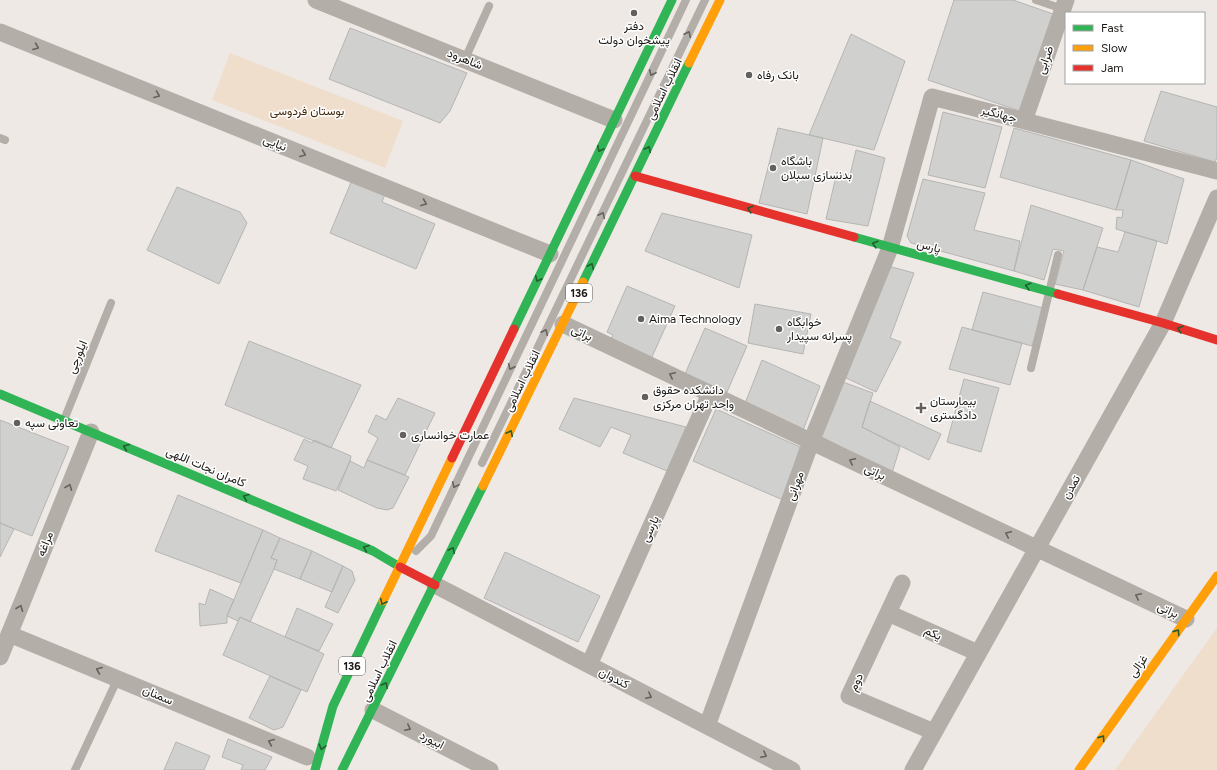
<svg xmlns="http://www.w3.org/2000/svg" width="1217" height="770" font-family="Figtree,Vazirmatn,sans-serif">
  <rect width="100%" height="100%" fill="#eee9e5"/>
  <path fill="#f0decd" d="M230,53l173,68 -18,47 -173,-68z
    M1217,628v142h-102z"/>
  <path fill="#d0d1cf" stroke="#b5b5b4" d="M954,0h59l40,14 -33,97 -92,-31z
    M350,28l117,45 -17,38 -10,12 -111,-44z
    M851,34l54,27 -31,89 -65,-15z
    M1161,91l56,16v51l-2,4 -71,-21z
    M943,112l59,15 -17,61 -57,-13z
    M778,128l45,10 -16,76 -48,-11z
    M1014,128l117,32 -15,50 -116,-33z
    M856,150l29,8 -17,68 -42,-7 11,-47 13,3z
    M1131,160l53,19 -17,65 -51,-15 1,-12 5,1 1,-8h-7z
    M354,175l33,14 -5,13 53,22 -19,45 -86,-36z
    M923,179l62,14 -11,37 46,11 -6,30 -103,-28 -4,-7z
    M177,187l63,25 7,11 -28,61 -72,-34z
    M1031,205l72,23 -20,62 -28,-6 9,-33 -11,-2 -9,31 -30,-9z
    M662,213l90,22 -13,53 -94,-37z
    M1125,232l32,9 -18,66 -56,-17 14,-43 21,5z
    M888,266l26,7 -24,65 11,4 -25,50 -34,-16z
    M627,286l48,20 -24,53 -41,-18 3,-6 -6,-3z
    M983,292l60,16 -11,38 -60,-16z
    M755,304l56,10 -8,40 -55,-11z
    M962,327l60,16 -12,42 -61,-16z
    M705,328l42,18 -20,46 -42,-18z
    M249,341l112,44 -30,63 -106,-43z
    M762,360l58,26 -18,47 -58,-27z
    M964,379l35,9 -18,64 -34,-10z
    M840,381l33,12 -11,34 38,20 -8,26 -74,-38z
    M398,398l37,15 -30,62 -38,-15 11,-22 -10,-6 8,-17 10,5z
    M574,398l112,29 -19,44 -44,-18 8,-18 -20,-8 -11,20 -41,-18z
    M870,401l71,33 -12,26 -67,-33z
    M716,409l84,38 -17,53 -90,-39z
    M0,420l69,27 -37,89 -32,-13z
    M304,439l8,4 2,-3 37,16 -1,5 -14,30 -33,-12 5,-13 -14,-6z
    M367,460l42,17 -16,31 -6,2 -10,-2 -39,-18 12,-29 14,7z
    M178,495l85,35 -22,53 -86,-32z
    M0,523l14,6 -14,28z
    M263,530l17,8 -9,20 6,2 -3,9 -24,53 -10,-5 -2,4 -11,-5z
    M280,538l32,13 -12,28 -26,-10 3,-9 -6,-2z
    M312,551l31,15 -11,26 -32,-13z
    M505,552l95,44 -22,46 -94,-44z
    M343,566l9,5 3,9 -17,33 -13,-6z
    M210,589l24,11 -7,16v7l-27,3 -1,-23 6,2z
    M297,608l36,16 -14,27 -34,-14z
    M240,617l84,37 -17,38 -84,-37z
    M270,676l31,14 -18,37 -9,3 -25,-12z
    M228,739l44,18 -7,13h-24l2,-5 -21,-8z
    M176,742l34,14 -6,14h-40z"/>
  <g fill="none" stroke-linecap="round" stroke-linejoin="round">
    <path stroke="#b3aea8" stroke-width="8" d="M1036,0l27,9
      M465,59l24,-53
      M0,138l5,2
      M1031,368l27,-113
      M64,420l47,-117
      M482,463l223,-463
      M416,551l15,-15 255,-536
      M75,770l43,-92"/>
    <path stroke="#b3aea8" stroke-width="17" d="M316,0l298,120
      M0,32l550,222
      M1024,121l42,-121
      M563,324l623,295
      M902,583l-53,113 85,36
      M435,585l357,185
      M888,613l90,40
      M9,634l298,123
      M0,657l91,-225
      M589,665l121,-271
      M373,710l117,60
      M707,726l104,-284 79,-194 42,-151 285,74
      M913,770l250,-447 54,-125"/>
    <path stroke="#30b455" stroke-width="9" d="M854,237l204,57
      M583,282l106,-219
      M514,329l158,-329
      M0,394l373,157 27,16
      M315,770l18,-64 50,-105
      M342,770l141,-284"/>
    <path stroke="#ff9f0a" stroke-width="9" d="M689,63l31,-63
      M483,486l100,-204
      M383,601l69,-143
      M1079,770l138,-194"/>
    <path stroke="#e5322d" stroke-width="9" d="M635,176l219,61
      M1058,294l105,29 54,17
      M452,458l62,-129
      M400,567l35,18"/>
  </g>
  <defs><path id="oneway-chevron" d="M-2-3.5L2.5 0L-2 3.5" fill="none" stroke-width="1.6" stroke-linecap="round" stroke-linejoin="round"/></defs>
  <g stroke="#66625e">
    <use href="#oneway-chevron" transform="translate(688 34) rotate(-64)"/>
    <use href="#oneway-chevron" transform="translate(36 47) rotate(22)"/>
    <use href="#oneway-chevron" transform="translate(652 73) rotate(115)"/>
    <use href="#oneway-chevron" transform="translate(157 95) rotate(22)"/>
    <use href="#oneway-chevron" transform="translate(303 154) rotate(22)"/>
    <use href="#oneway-chevron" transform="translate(424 203) rotate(22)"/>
    <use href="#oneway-chevron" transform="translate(602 215) rotate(-64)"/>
    <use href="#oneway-chevron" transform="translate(545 332) rotate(-64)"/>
    <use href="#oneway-chevron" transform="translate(511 367) rotate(115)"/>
    <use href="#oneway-chevron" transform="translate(672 375) rotate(-155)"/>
    <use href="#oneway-chevron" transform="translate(852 461) rotate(-155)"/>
    <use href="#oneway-chevron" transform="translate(455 485) rotate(115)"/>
    <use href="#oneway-chevron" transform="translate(69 487) rotate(-68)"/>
    <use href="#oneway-chevron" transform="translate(1008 534) rotate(-155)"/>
    <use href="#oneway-chevron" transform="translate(1138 596) rotate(-155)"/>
    <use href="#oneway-chevron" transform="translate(20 608) rotate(-68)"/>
    <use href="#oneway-chevron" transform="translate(99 670) rotate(-158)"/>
    <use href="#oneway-chevron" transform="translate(649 696) rotate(27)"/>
    <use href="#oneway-chevron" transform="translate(408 728) rotate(27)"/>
    <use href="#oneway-chevron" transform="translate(271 742) rotate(-157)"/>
    <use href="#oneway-chevron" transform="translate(764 755) rotate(27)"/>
  </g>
  <g stroke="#245e31">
    <use href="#oneway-chevron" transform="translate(600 149) rotate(116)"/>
    <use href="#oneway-chevron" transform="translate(648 149) rotate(-64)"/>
    <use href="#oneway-chevron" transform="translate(750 209) rotate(-164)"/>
    <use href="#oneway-chevron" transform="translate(875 244) rotate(-164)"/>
    <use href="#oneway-chevron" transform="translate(591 266) rotate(-64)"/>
    <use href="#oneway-chevron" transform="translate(538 279) rotate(116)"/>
    <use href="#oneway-chevron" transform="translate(1028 286) rotate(-165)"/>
    <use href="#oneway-chevron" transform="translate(1180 329) rotate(-163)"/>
    <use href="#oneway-chevron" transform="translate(510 433) rotate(-64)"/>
    <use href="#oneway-chevron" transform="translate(126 447) rotate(-157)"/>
    <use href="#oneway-chevron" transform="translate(246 497) rotate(-157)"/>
    <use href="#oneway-chevron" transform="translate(366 548) rotate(-157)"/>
    <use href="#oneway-chevron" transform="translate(452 550) rotate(-64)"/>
    <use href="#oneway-chevron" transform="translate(383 602) rotate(116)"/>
    <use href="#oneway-chevron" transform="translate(1177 632) rotate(-55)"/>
    <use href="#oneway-chevron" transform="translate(385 685) rotate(-64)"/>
    <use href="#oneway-chevron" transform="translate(1102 738) rotate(-55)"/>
    <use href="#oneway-chevron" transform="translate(322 747) rotate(105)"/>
  </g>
  <g fill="#64605d" stroke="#fff" stroke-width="1.5">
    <circle cx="634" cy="13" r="4"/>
    <circle cx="749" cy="75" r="4"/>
    <circle cx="773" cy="168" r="4"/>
    <circle cx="641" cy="319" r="4"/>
    <circle cx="779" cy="329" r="4"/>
    <circle cx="645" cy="397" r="4"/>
    <path d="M919 402h4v4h4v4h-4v4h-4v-4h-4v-4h4z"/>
    <circle cx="17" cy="423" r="4"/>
    <circle cx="403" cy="435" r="4"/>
  </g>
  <g text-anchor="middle" stroke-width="3" stroke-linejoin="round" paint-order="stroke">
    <g fill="#fff" stroke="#5f5d5a" stroke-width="1">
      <rect x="566" y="284" width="26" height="18" rx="3"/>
      <rect x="339" y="657" width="26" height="18" rx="3"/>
    </g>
    <g font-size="11" font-weight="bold" fill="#1a1714">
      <text x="579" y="297">136</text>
      <text x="352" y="670">136</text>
    </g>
    <g font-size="12" fill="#1a1714" stroke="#fff" text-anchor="start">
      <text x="634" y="30" text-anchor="middle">دفتر<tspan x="634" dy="14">پیشخوان دولت</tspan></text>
      <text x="757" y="79">بانک رفاه</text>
      <text x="781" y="165">باشگاه<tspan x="781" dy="14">بدنسازی سبلان</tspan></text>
      <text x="649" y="323">Aima Technology</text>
      <text x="787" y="326">خوابگاه<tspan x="787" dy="14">پسرانه سپیدار</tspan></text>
      <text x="653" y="394">دانشکده حقوق<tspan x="653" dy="14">واحد تهران مرکزی</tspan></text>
      <text x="930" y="405">بیمارستان<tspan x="930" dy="14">دادگستری</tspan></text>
      <text x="25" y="427">تعاونی سپه</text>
      <text x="411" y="439">عمارت خوانساری</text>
    </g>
    <g font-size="12" fill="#1a1714" stroke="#fff">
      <text transform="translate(465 59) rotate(22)" y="4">شاهرود</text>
      <text transform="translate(1045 60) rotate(-71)" y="4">ضرابی</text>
      <text transform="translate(664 89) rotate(-64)" y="4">انقلاب اسلامی</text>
      <text transform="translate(999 114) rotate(15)" y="4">جهانگیر</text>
      <text transform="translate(275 143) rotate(22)" y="4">نیایی</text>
      <text transform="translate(929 246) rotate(15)" y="4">پارس</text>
      <text transform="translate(582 333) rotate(25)" y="4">براتی</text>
      <text transform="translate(77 357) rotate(-68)" y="4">ایلورچی</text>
      <text transform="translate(522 381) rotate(-64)" y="4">انقلاب اسلامی</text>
      <text transform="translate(206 467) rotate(23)" y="4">کامران نجات اللهی</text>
      <text transform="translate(875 472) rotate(25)" y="4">براتی</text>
      <text transform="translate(795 486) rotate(-70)" y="4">مهرانی</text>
      <text transform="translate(1071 487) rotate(-61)" y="4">تمدن</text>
      <text transform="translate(650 529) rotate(-66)" y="4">پارسی</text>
      <text transform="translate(45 544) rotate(-68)" y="4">مراغه</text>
      <text transform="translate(1168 610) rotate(25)" y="4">براتی</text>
      <text transform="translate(933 633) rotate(24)" y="4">یکم</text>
      <text transform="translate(1138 666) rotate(-55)" y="4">غزالی</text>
      <text transform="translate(379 671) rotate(-64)" y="4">انقلاب اسلامی</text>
      <text transform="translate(614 678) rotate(27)" y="4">کندوان</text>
      <text transform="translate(856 682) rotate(-65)" y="4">دوم</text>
      <text transform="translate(158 695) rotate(23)" y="4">سمنان</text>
      <text transform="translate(432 740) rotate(27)" y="4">ابیورد</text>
    </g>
    <g font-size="12" fill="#41280a" stroke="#fff">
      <text x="307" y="115">بوستان فردوسی</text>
    </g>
  </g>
  <rect x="1065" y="12" width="140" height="72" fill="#ffffff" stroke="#a3a2a1"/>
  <rect x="1073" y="25" width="20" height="6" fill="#30b455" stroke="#a3a2a1"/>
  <text x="1101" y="32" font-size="12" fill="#1a1714">Fast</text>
  <rect x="1073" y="45" width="20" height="6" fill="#ff9f0a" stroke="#a3a2a1"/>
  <text x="1101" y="52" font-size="12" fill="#1a1714">Slow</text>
  <rect x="1073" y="65" width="20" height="6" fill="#e5322d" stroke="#a3a2a1"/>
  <text x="1101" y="72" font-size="12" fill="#1a1714">Jam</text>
</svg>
